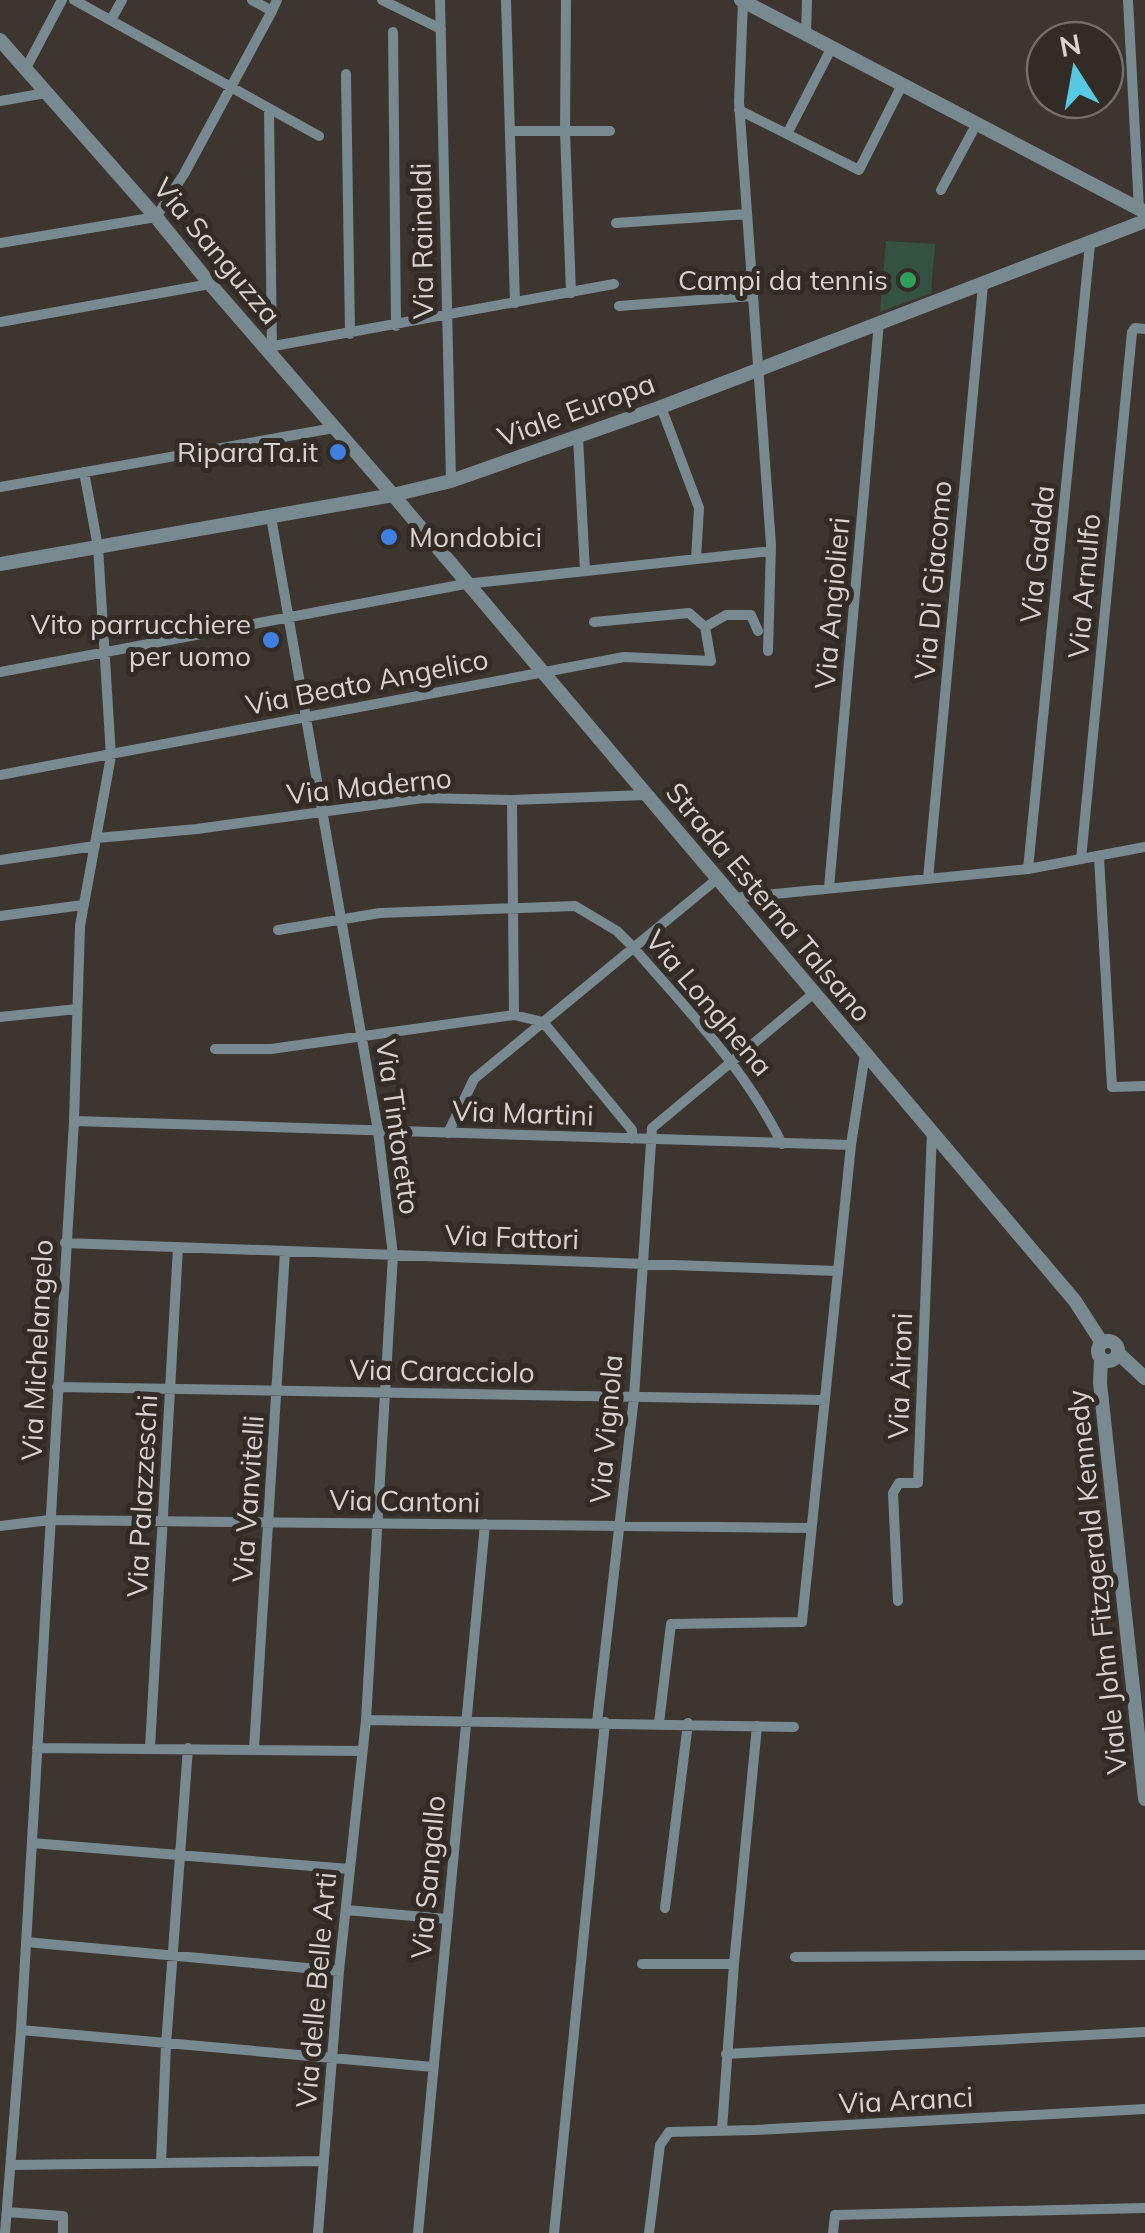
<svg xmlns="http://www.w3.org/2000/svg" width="1145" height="2233" font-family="Mulish,sans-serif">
  <rect width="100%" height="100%" fill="#3d3530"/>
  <path fill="#355141" d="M886,241l49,3 -4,49 -51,19z"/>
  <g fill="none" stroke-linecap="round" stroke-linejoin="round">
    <path stroke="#788990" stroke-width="10" d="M74,0l245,136
      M252,0l20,11 5,-11
      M382,0l59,29
      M440,0l11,481
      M506,0l9,303
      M566,0l-1,131 6,162
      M1128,0l11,209
      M743,1l-4,101 32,443 -3,106
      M111,20l11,-20
      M393,32l3,294
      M806,35l1,-35
      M25,70l37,-70
      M346,74l4,260
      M0,101l46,-8
      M269,109l3,244
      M739,110l120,60 43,-85
      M510,131h100
      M787,134l44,-85
      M941,190l35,-65
      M616,223l131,-9
      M0,243l156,-26 28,-43 88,-163
      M619,306l134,-10
      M0,322l210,-38
      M274,346l340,-62
      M661,407l38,101 -3,51
      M578,437l7,134
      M0,487l334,-59
      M271,517l107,614 15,124 -27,465 -27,251 -21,262
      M705,627l21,-12h25l7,16
      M0,672l465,-88 306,-33
      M0,775l624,-118 87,4 -6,-34 -16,-14 -95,9
      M512,800l2,215
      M97,838l100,-9 226,-31 89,2 133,-5
      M1099,857l13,230 33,-1
      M1081,859l51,-527 3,-4 10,1
      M0,860l95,-14
      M1028,869l62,-625
      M928,879l55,-594
      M829,888l50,-566
      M733,898l295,-29 117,-22
      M0,916l83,-11
      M278,930l102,-17 195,-7 42,25 16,16c55,64 112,121 149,197
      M0,1017l77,-8
      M215,1049h56l243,-34 29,7 89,108v9
      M74,1121l777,24
      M448,1133l26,-54 243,-200
      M65,1243l772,28
      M57,1387l768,13
      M0,1526l50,-6 760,8
      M898,1601l-5,-108 6,-10h19l14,-351
      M366,1720l428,7
      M597,1722l37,-325 18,-269 162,-135
      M659,1723l12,-99 131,-2 49,-477 14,-91
      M37,1748l325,3
      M150,1748l28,-501
      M254,1749l31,-498
      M32,1843l317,26
      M665,1908l23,-185
      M346,1910l101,9
      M26,1942l313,29
      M795,1957l350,-2
      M642,1964h92
      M21,2030l412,37
      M726,2054l419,-22
      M722,2129l12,-165 23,-238
      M161,2163l5,-118 22,-297
      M12,2165l311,-4
      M7,2212l56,4v17
      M5,2233l16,-203 53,-909 6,-195 31,-170 -13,-209 -14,-75
      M418,2233l67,-709
      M554,2233l51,-511
      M649,2233l11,-88 9,-13 86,-2 390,-21
      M833,2233l2,-18 310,-7"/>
    <path stroke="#788990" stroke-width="14" d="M741,0l404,212
      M0,40l156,177 54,67 183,211 682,806 27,42
      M0,564l393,-69 58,-14 210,-74 484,-186
      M1098 1351a10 10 0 1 1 20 0a10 10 0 1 1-20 0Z
      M1118,1353l27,25
      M1101,1359l-1,24 45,416"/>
  </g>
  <circle fill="#2e9e5b" stroke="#322b26" stroke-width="4" cx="908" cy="280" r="10"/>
  <g fill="#3f7fe0" stroke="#322b26" stroke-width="4">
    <circle cx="338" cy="452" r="10"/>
    <circle cx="389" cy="537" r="10"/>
    <circle cx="271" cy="640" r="10"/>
  </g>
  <g text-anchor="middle" stroke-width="10" stroke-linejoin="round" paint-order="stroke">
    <g font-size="28" fill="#d8d3d0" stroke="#322b26">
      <text transform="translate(422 241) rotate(-91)" y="10">Via Rainaldi</text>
      <text transform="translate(217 251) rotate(50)" y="10">Via Sanguzza</text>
      <text transform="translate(576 410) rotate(-20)" y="10">Viale Europa</text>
      <text transform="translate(1037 554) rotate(-84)" y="10">Via Gadda</text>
      <text transform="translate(933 580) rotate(-85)" y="10">Via Di Giacomo</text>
      <text transform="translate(1084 586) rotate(-85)" y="10">Via Arnulfo</text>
      <text transform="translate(832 603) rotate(-85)" y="10">Via Angiolieri</text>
      <text transform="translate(367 682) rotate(-11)" y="10">Via Beato Angelico</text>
      <text transform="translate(369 786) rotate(-6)" y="10">Via Maderno</text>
      <text transform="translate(769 902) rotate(50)" y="10">Strada Esterna Talsano</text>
      <text transform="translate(709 1003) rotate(50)" y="10">Via Longhena</text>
      <text transform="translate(523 1113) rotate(2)" y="10">Via Martini</text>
      <text transform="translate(398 1127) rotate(82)" y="10">Via Tintoretto</text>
      <text transform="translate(512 1237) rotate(2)" y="10">Via Fattori</text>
      <text transform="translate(37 1350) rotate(-87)" y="10">Via Michelangelo</text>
      <text transform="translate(442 1371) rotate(1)" y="10">Via Caracciolo</text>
      <text transform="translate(900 1376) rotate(-88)" y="10">Via Aironi</text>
      <text transform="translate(606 1429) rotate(-85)" y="10">Via Vignola</text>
      <text transform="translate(142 1496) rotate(-87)" y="10">Via Palazzeschi</text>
      <text transform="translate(248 1499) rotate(-86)" y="10">Via Vanvitelli</text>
      <text transform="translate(405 1501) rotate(1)" y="10">Via Cantoni</text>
      <text transform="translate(1097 1582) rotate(-96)" y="10">Viale John Fitzgerald Kennedy</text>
      <text transform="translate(428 1877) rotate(-85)" y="10">Via Sangallo</text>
      <text transform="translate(316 1990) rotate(-85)" y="10">Via delle Belle Arti</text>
      <text transform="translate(906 2100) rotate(-3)" y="10">Via Aranci</text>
    </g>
    <g font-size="28" fill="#d8d3d0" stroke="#322b26" text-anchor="end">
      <text x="888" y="290">Campi da tennis</text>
      <text x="318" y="462">RiparaTa.it</text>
      <text x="409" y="547" text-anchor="start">Mondobici</text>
      <text x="251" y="634">Vito parrucchiere<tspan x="251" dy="32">per uomo</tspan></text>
    </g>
  </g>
  <g transform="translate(1075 70) rotate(349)"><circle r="48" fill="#322b26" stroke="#746e6a" stroke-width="2.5"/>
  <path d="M0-8L18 38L0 25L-18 38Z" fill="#57c9e2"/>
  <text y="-15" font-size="28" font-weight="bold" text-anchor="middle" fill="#d8d3d0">N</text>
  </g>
</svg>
